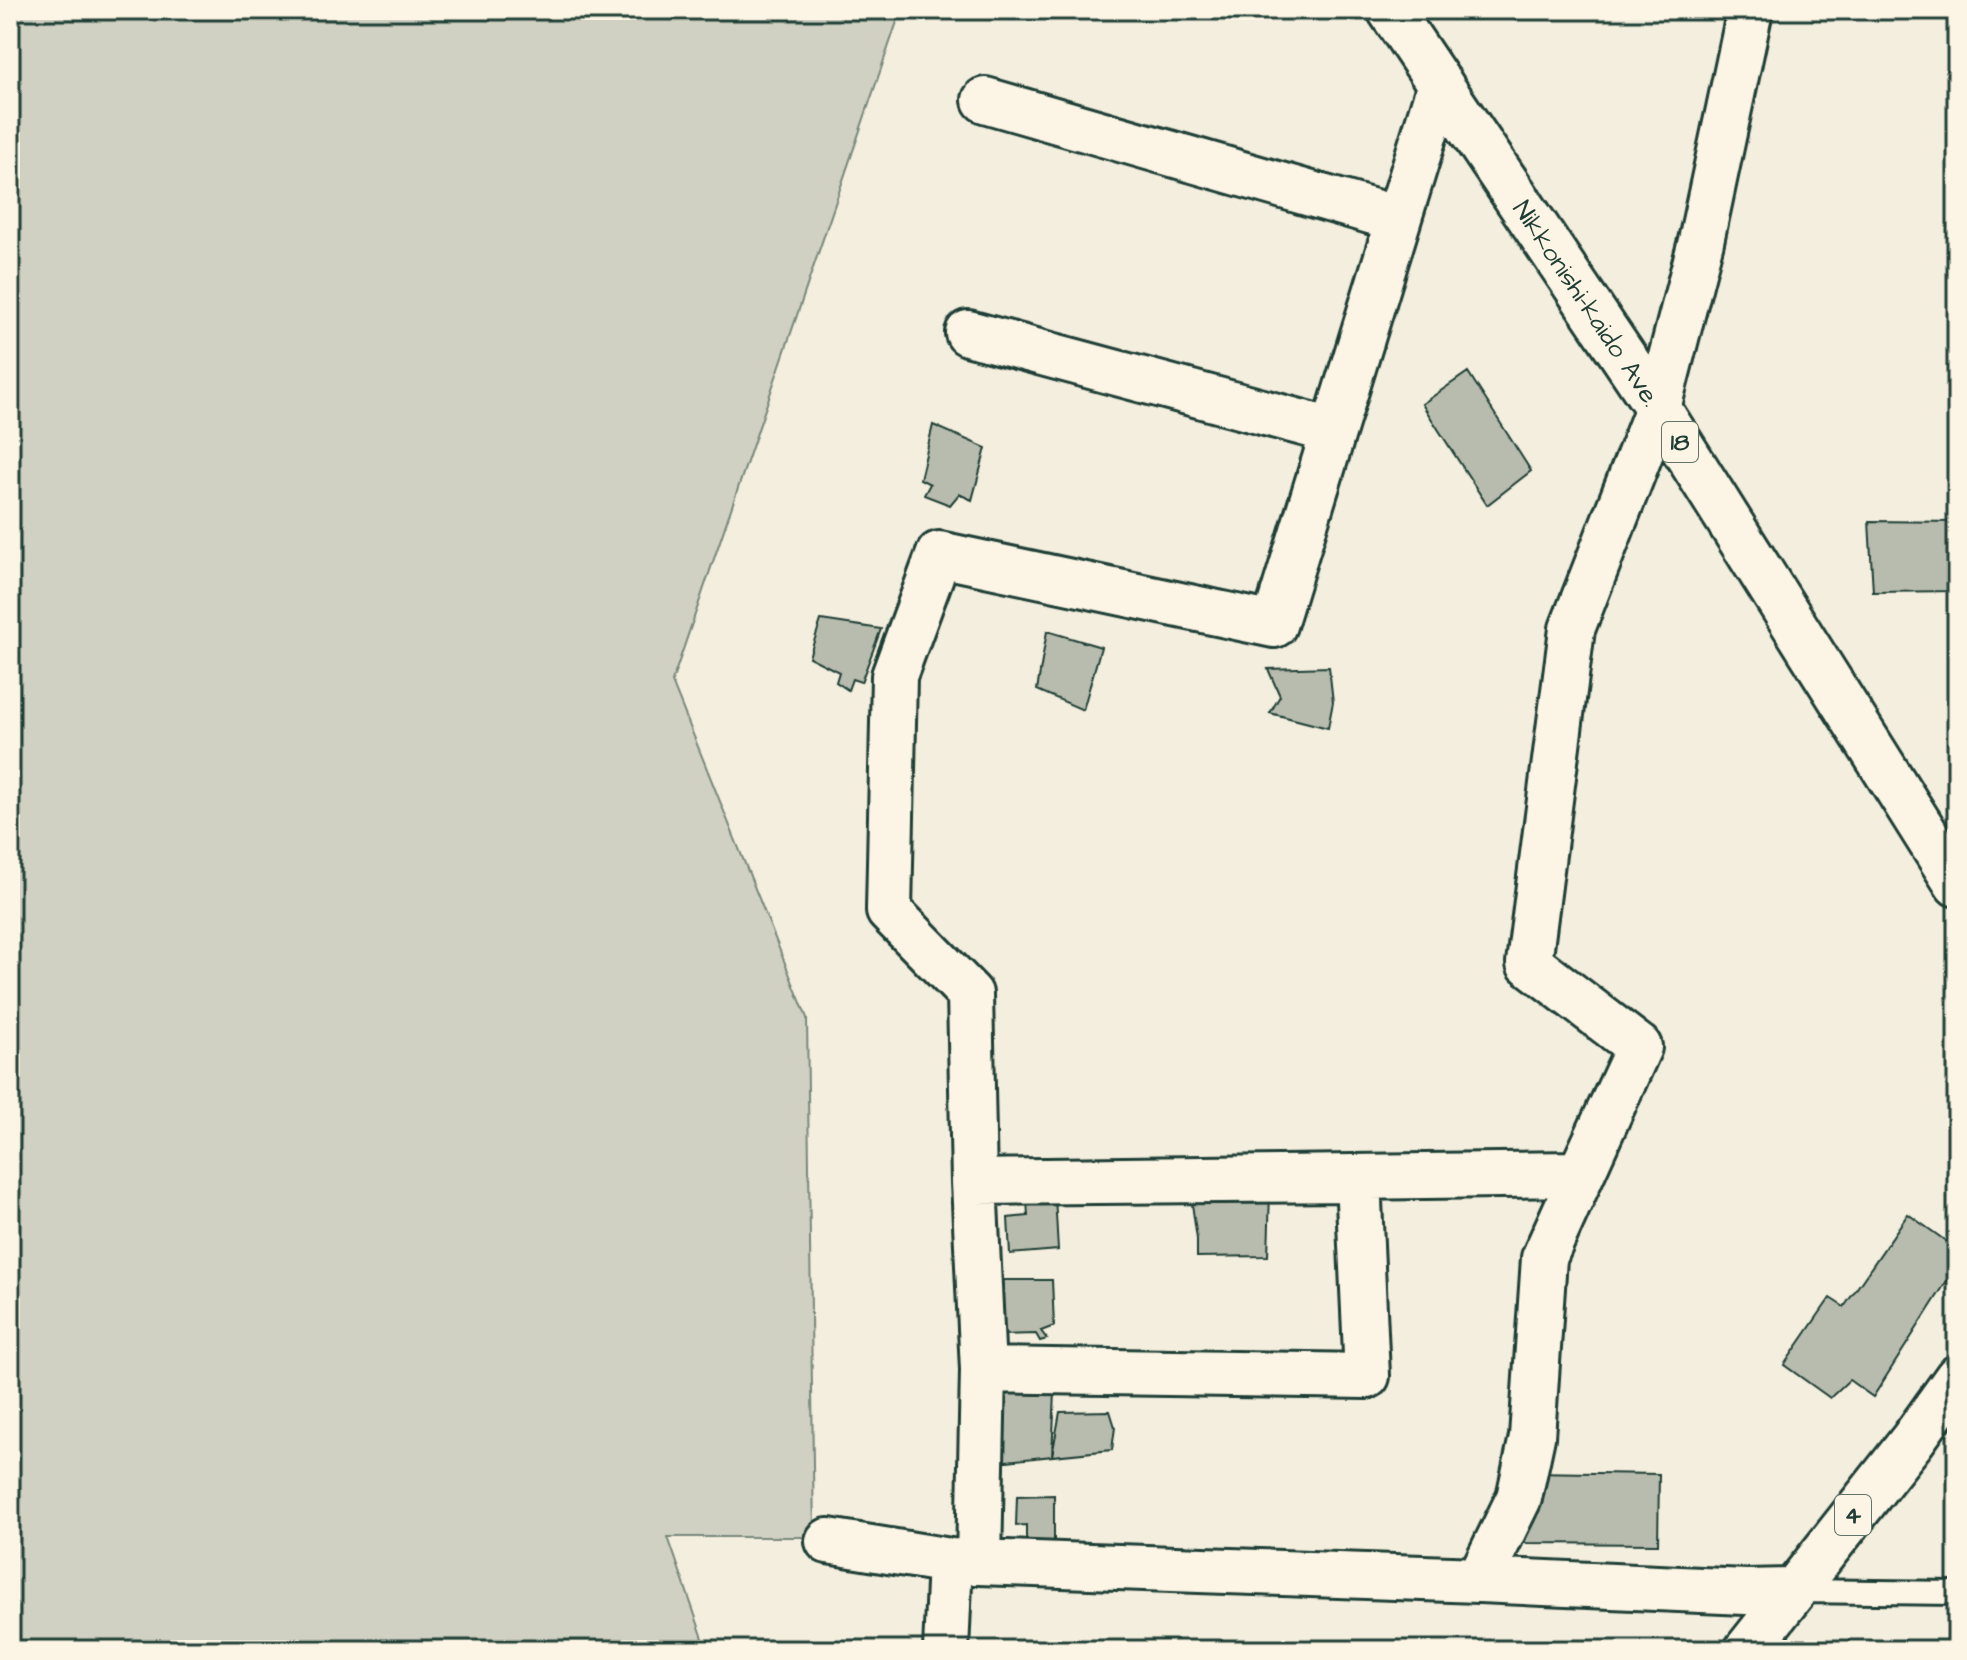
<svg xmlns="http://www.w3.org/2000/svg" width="1967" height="1660" font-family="'Architects Daughter',sans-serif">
  <rect width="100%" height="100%" fill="#f3eede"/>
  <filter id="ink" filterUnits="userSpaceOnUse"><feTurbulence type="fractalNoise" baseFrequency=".0125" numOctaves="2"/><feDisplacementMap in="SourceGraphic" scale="16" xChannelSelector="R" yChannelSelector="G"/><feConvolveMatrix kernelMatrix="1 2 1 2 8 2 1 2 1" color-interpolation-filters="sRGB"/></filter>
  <g filter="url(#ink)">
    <path fill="#d0d1c2" stroke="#78877b" stroke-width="2" d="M10,10h891l-229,672 135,336 7,519h-146l39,113h-697z"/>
    <path fill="#b8bcae" stroke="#1f3d34" stroke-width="2" d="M1468,372l63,99 -44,34 -65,-101z
      M933,425l53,23 -14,52 -13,-6 -9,11 -26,-10 6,-11 -10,-5z
      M1869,521l88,1v69l-84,1z
      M821,620l60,9 -20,53 -9,-3 -4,11 -12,-8 3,-10 -30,-15z
      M1047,631l54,16 -18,63 -46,-20z
      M1329,667l4,35 -5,26 -58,-15 10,-17 -12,-27z
      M1957,1088v59l-9,-1z
      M1270,1191l-2,65 -71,1v-18l-6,-42z
      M1055,1196l3,54 -48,4 -2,-36 20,-2 -1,-17z
      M1908,1214l49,35v16l-84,132 -24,-17 -19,18 -46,-33 46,-67 14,9z
      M992,1280h60l2,46 -13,5 6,8 -7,2 -4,-7 -37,1z
      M1055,1392l-3,64 -55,6 7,-68z
      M1110,1411l5,16 -3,23 -60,6 8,-44z
      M1529,1472l130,2 -1,70 -133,-1z
      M1054,1495v57h-28v-27l-10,1 1,-30z"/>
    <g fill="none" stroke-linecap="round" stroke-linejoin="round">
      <defs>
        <path id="lane" d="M1794,1591l163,2"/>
        <path id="street" d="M1440,84l-166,541 -335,-71 -45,122 -5,235 81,83 4,188 9,188 -4,192 500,18 267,12 47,-1
          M985,100l413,119
          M968,333l365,98
          M1639,1047l-110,-84 43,-334 86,-221 43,-167 49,-231
          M983,1370l384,6 -9,-197 -384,3 606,-8 59,-127 -95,211 -12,179 -13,61 -40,82
          M828,1541l122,20 29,1
          M946,1650l4,-89"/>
        <path id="primary" d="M1390,10l268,398 299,476"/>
        <path id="highway" d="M1747,1650l165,-209 45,-63"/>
      </defs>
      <use href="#lane" stroke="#1f3d34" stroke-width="28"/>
      <use href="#street" stroke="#1f3d34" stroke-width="50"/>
      <use href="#primary" stroke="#1f3d34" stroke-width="50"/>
      <use href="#highway" stroke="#1f3d34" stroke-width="50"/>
      <use href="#lane" stroke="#fcf5e5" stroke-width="22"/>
      <use href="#street" stroke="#fcf5e5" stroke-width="44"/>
      <use href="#primary" stroke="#fcf5e5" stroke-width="44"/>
      <use href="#highway" stroke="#fcf5e5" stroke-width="44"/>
    </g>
  </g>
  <g text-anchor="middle" stroke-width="6" stroke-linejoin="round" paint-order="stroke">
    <g fill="#fcf5e5" stroke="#617469" stroke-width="2">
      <rect x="1662" y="422" width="36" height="40" rx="6"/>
      <rect x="1835" y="1495" width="36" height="40" rx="6"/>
    </g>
    <g font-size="24" font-weight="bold" fill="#1f3d34">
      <text x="1680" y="450">18</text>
      <text x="1853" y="1523">4</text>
    </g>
    <g font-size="26" fill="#1f3d34" stroke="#fcf5e5">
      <text transform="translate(1587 303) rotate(56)" y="9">Nikkonishi-kaido Ave.</text>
    </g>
  </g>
  <rect width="1967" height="1660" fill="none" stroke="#fcf5e5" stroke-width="40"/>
  <rect x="20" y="20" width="1927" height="1620" fill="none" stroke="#1f3d34" stroke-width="3" filter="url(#ink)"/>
</svg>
